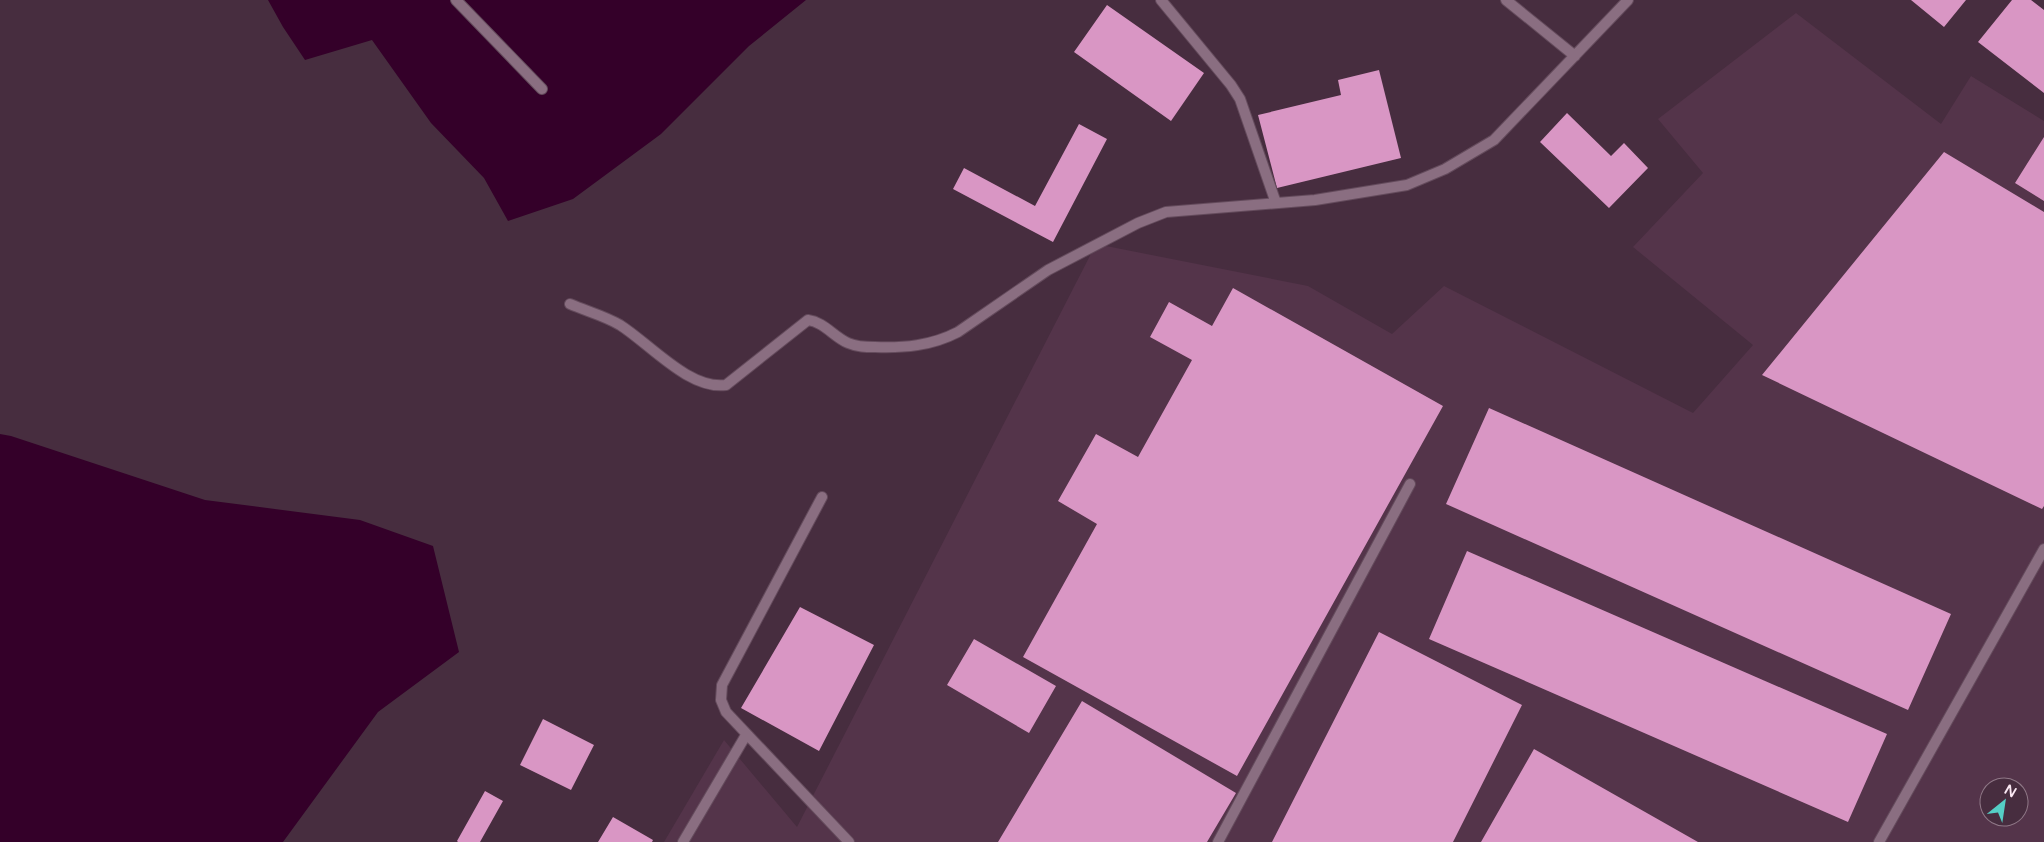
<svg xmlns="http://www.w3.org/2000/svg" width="2044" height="842" font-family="'Varela Round',sans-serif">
  <rect width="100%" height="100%" fill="#472d3f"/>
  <path fill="#54344a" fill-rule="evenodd" d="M1796,13l145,111 30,-48 73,45v721h-1380l60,-102 73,87 299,-583 212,42 84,48 52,-48 249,127 60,-68 -120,-98 70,-74 -45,-54zM1989,787h30v30h-30z"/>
  <path fill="#340029" d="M268,0h538l-57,46 -88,88 -88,65 -65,22 -24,-43 -53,-55 -59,-83 -67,20 -22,-33z
    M0,434l11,2 194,64 155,20 73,26 26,106 -81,60 -95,130h-283z"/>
  <path fill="#d996c4" d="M1911,0h55l-22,27z
    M2012,0h19l13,10v83l-66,-51z
    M1107,5l97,68 -33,48 -97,-69z
    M1379,70l22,88 -124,30 -19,-73 83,-20 -3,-15z
    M1567,113l44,43 13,-13 24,25 -39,40 -69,-66z
    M1079,124l28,15 -54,103 -100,-53 11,-21 71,38z
    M2044,137v64l-29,-18z
    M1944,152l100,60v294l-2,3 -280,-134z
    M1233,288l210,118 -206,370 -214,-119 74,-133 -39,-23 38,-67 42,23 54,-97 -42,-23 19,-35 43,24z
    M1489,408l462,206 -43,96 -462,-206z
    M1467,551l420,183 -39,88 -419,-183z
    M800,607l74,38 -55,106 -78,-43z
    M1379,632l143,73 -69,137h-181z
    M974,639l82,47 -27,47 -82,-48z
    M1082,701l154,92 -29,49h-209z
    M543,719l51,26 -23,45 -51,-25z
    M1534,749l164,93h-217z
    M485,791l18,10 -23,41h-22l-1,-1z
    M613,817l40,23 -1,2h-54z"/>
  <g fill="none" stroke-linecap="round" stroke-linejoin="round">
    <defs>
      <path id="service" d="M1218,842l192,-358"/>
      <path id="minor" d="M456,0l86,89
        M1161,0l70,85 9,14 36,104
        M1506,0l69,56
        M570,304c16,7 35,12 50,21 30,19 69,65 106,60l82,-65c16,2 26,17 40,23 9,4 18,4 27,4 29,1 56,-1 83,-15l90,-62 90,-47 28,-11 149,-12 92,-15 38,-16 49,-29 134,-140
        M822,497l-100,188 -1,15 5,12 123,130
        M683,842l63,-107
        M1879,842l165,-293"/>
    </defs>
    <use href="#service" stroke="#644b5c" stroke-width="12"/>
    <use href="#minor" stroke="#644b5c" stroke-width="12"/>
    <use href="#service" stroke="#8a6e81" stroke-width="10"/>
    <use href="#minor" stroke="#8a6e81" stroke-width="10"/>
  </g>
  <g transform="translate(2004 802) rotate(30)"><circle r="24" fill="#472d3f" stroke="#8f7887"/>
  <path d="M0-4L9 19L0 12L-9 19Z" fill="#55cec5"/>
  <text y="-8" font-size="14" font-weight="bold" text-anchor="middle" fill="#fae8f3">N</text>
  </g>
</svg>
